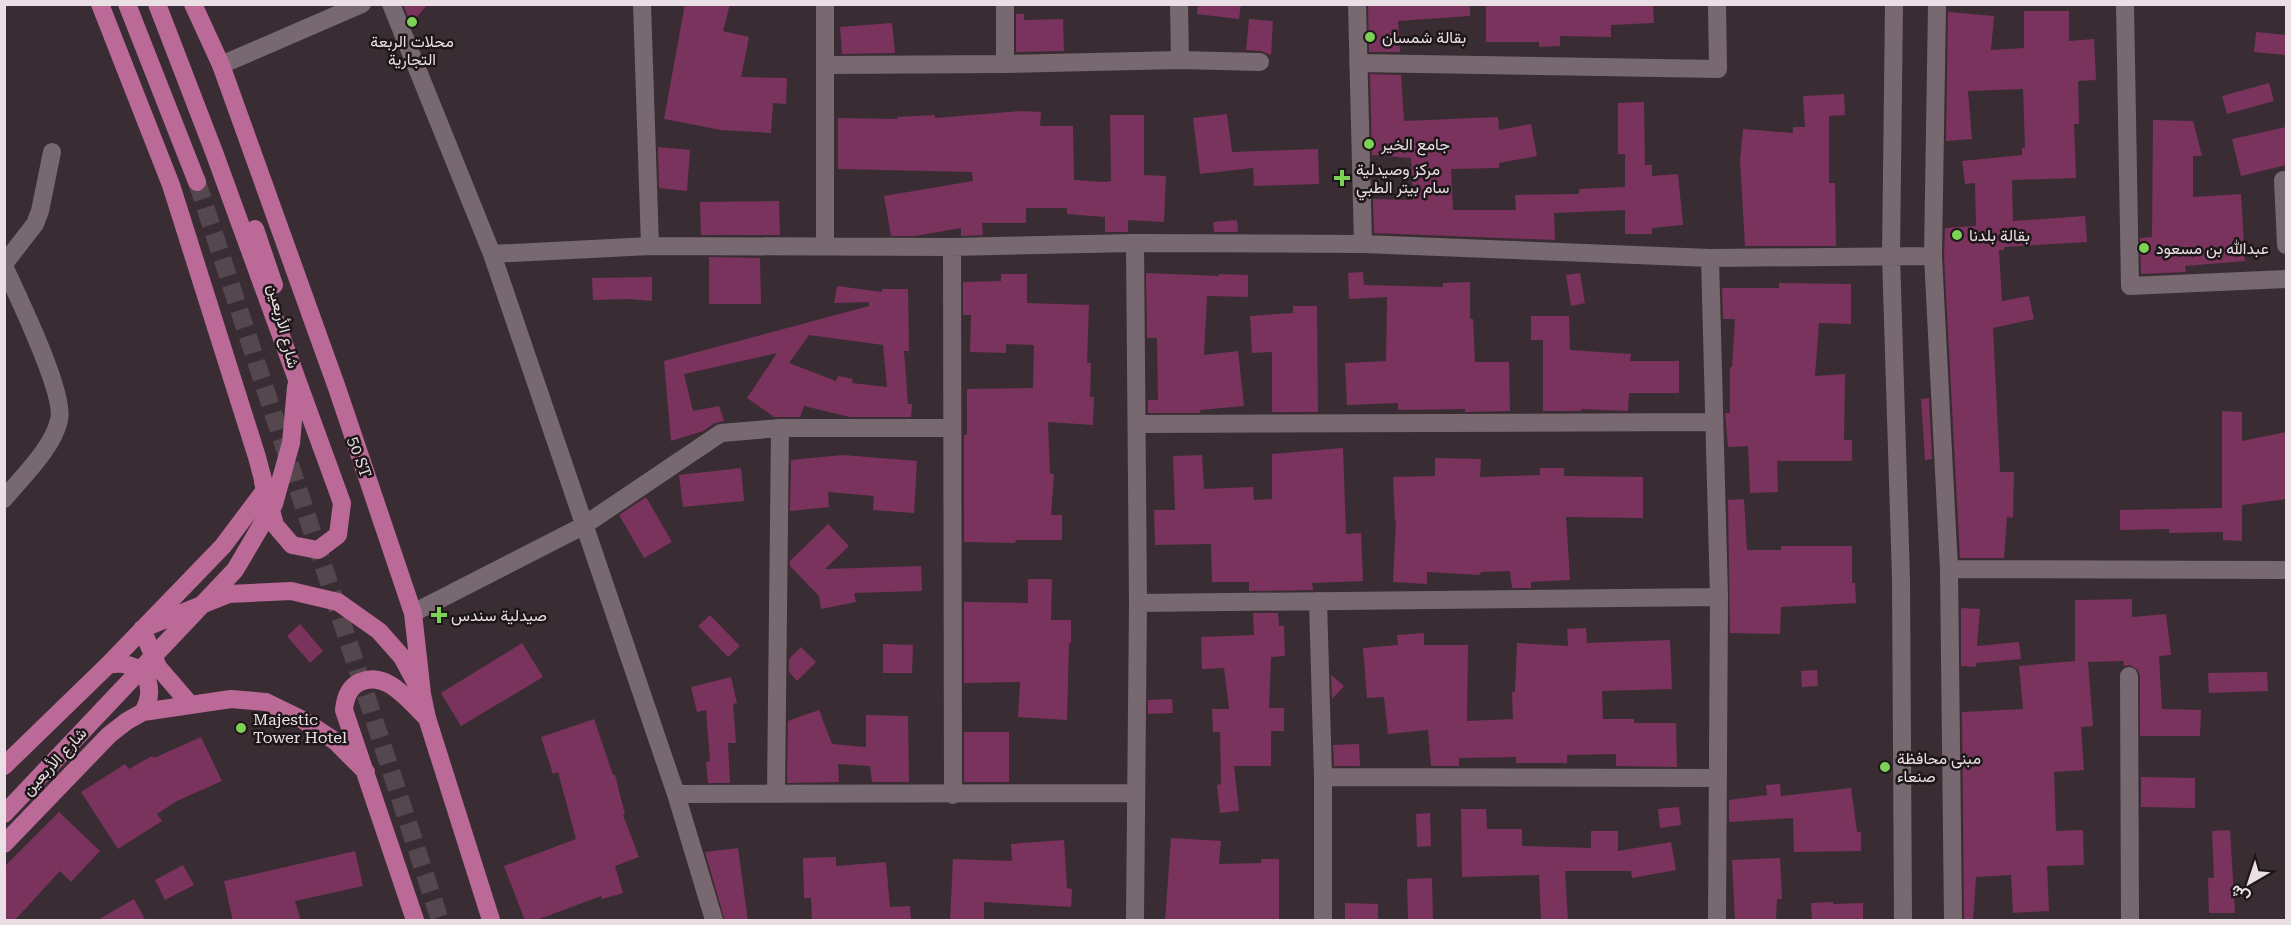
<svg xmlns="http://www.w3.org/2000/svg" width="2291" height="925" font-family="'Roboto Serif',Vazirmatn,serif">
  <rect width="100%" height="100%" fill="#3a2c33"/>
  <path fill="#7a335d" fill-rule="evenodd" d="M403,4h25l-17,20z
    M685,4h45l-7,27 26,6 -8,40 46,1 -1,26 -13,-1 -2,30 -50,-3 -57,-11z
    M1198,4h43l-2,15 -42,-5z
    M1368,4h102v12l-72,5 2,31h-31z
    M1486,4h167l1,19 -43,2v12l-51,-1v10l-21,1v-5h-53z
    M2024,11h45v30l25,-2 2,41 -18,1 1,43h-5l2,54 -64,2 1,41 72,-5 2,26 -83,5v3h-5l3,51 27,-5 5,23 -41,9 7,144h14l-1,46 -6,-1 -3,41h-44l-16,-302 1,-28 31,-2 -1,-43 -10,1 -3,-23 60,-6v-7h3l-2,-59 -55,2 4,48 -26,2 2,-129 46,4 -3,34 33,-2z
    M1016,14h8v6l39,-1 1,32 -48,1z
    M1249,19l24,2 -2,34 -10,-4 -15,-1z
    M892,23l3,30 -53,1 -2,-27z
    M2256,32l30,3v20l-32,-3z
    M1370,74l31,1 3,46 94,-4 1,13 32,-6 6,32 -38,7v5l-48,1 2,41h63l-1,-15 64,-1v-5l46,-2v-33h-7v-51l26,-1 1,63h7v11l26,-2 5,51 -31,3v6h-27v-24l-71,3 1,27 -181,-7 -1,-34 40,1 -2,-42 -39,-3z
    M2269,83l5,18 -47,13 -5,-18z
    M1844,94l1,21 -16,1v67h6l1,63h-91l-5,-86 3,-31 50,4v-6h12l-2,-31z
    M1020,111l21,1 -1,14h33l1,54 31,2 6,-1 -1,-66h34v60l22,1 -2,46 -36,-2v12h-23v-15l-38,-3v-6h-41v15h-44l1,12 -22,1v-8l-46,8h-24l-7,-40 89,-15 -1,-9 -134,-3v-51l60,1 -1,-2 38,-2v3z
    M1227,114l5,38 86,-3 1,35 -65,2 -1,-18 -53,6 -7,-56z
    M2153,120l40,1 9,35h-9v41l48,-3 4,67 -60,5 1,6 -45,2 -1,-36 12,-1z
    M2286,127v38l-45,11 -9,-37z
    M658,147l32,3 -3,41 -28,-3z
    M779,201l1,34h-79l-1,-33z
    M1237,220l1,12h-24l-1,-10z
    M709,257l51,1 1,46h-52z
    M1363,272l1,13 79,2v-4l27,-1v37h3l2,43h34l1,49 -45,1v-3l-67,1v-7l-51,2 -2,-42 41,-2 1,-64 -38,2 -1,-26z
    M1146,273l73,3v-2l29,1v22l-41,-1 -3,59 34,-4 6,55 -44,4v3h-52v-13h10l-1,-62h-10z
    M1580,273l5,30 -14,3 -5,-31z
    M1001,274h26v29l62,2 -2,58h4l-1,34h4l-1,28 -45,-3 2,52h4l-3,41h11v25h-46l-1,3 -51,-1v-107h3v-46l66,-1 1,-43 -28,-1v9l-36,-1 1,-37h-8v-33l38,-1z
    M652,277v24l-24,-2 -35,1 -1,-22z
    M1779,283l72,1v40l-32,-1 -4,53 30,-2 -1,66h8v21h-75l1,31 -28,1 -2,-47 -20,1 -3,-34h5v-46h2l3,-48h-12l-1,-31h57z
    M837,286l45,6v-3h26l1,62h-5l4,53h4l-1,13h-61l-46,-11 -4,11h-27v-1l-26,-18 30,-45 -93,21 9,37 26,-5 5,15 -9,2 -12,8 -32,10 -7,-80 205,-55v-4l-35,1zM809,335l74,10 4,42 -35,-4 1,-4 -15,-3 -2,5 -47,-18z
    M1293,306h24l1,106h-46v-60l-20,1 -2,-37 43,-3z
    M1531,316h38l1,34 61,4 -1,7h49v32h-50l-1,18 -47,-2v2h-38v-71h-12z
    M1929,398l3,61 -7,1 -4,-61z
    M2222,411l20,1v29l44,-9v67l-44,6v36l-19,-1v-8l-54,1v-4l-49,1v-20l102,-2z
    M1343,448l3,86 15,-1 2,48 -51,2 1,7 -64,1v-9h-37l-1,-38 -56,1 -1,-35h21l-2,-54 29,-1 2,34 49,-2 1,13 18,-1v-45z
    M843,455l74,6 -3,52 -41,-3 1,-14 -46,-4 1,15 -39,4 1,-51z
    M1435,458l46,1 -1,18 60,-2v-7h24v8l79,1v41l-77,-1 4,63 -39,2v6h-19l-2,-17 -29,1 -1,3 -53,-3v12l-34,-2 3,-61h-1l-2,-44 42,-1z
    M741,468l3,33 -61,6 -4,-32z
    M646,497l26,45 -28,16 -25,-43z
    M1744,499l3,51h34v-4h71v37h3l1,20 -75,4 -1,27 -50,-1 -2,-133z
    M828,524l21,22 -24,23 96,-3 1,25 -68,2 2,9 -35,7 -2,-13 -29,-30v-5z
    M1028,579h24l-1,41h20v23h-2l-2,77 -49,-3 2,-35 -56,1v-81l64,1z
    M2132,599v18l34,-3 5,41 -12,1 3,53 39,1 -1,26h-60v-60l-2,-6 -8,-5 -6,1 -1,-5 -35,1 5,64 -12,1 3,43 -30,2 2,59 27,-1 1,35 -37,1 2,45 -36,2 -2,-38 -35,2 -3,44h-9l-2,-209 61,-3 -4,-43 56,-5v-61z
    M1961,608l19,1 -3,37 42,-4 2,17 -45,4v4l-15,-1z
    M1253,613h25l1,13h5l1,30 -14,1 -2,51h15v23h-13v35h-37l5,45 -19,2 -3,-28 4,-1 -1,-52h-7l-1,-23h17l-5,-41 -22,1 -1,-32 53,-2z
    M710,615l30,31 -12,11 -30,-31z
    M300,624l23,27 -13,12 -23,-27z
    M1586,628l1,15 83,-3 2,49 -70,2 1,28h31v4h42l1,44 -61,-1v-12l-49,1v8h-51v-6l-57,1v8h-28l-3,-36 -40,4 -4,-37 -17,1 -4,-50 35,-3 -1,-10 27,-2v12h44l-1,76 46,-2 -1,-27h3l2,-49 51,3 -1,-17z
    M522,643l21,34 -82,49 -20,-33z
    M883,644l30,1 -1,28h-29z
    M801,647l15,15 -19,19 -8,-9v-13z
    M1817,670l1,16 -16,1 -1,-16z
    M2267,672l1,19 -59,2 -1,-20z
    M1331,675l13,11 -12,13z
    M731,677l6,26 -4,1 3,39h-8l2,40h-22l-2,-21 4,-1 -4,-51 -9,2 -6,-25z
    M1172,699l1,14 -25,1v-14z
    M819,710l13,34 34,3v-32l42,1 1,66h-37l-2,-16 -32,-2 1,18 -52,1 1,-62z
    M594,719l19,56h2l10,39 -2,1 16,42 -24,9 8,27 -21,6 -1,-3 -67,25h-9l-21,-55 72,-27 -18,-67 -5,2 -12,-37z
    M964,732h45v50h-45z
    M201,737l21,44 -45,20 -20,13 5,7 -44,28 -37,-57 44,-28 4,5 23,-13 2,2z
    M1359,744l1,22h-26l-1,-21z
    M2141,777l54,1v30l-54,-1z
    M1780,784l1,12 70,-8 6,44h4v19l-67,1 -1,-34 -64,4v-22l38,-5 -1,-10z
    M1679,807l2,18 -21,3 -2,-19z
    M1461,809h25l1,20h35v17l69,2v-17h27v20l53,-9 5,28 -44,8 -1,-7h-66l3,50h-27l-2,-46 -77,2z
    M59,812l41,39 -29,31 -11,-11 -46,50h-10v-54z
    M1430,813l1,33 -14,1 -1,-33z
    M2230,830l5,83h-26l-1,-35h6l-2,-47z
    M1171,838l50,3 -2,23 42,-1v-4h18v62h-114z
    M1064,840l3,48 5,1 -1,18 -87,-5v19h-34l3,-62 59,2 -1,-17z
    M738,848l10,73h-23l-20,-69z
    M355,851l8,35 -68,15 6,20h-68l-9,-40z
    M836,857v9l50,-4 4,45 20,-1 1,15h-99l-1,-23h-7l-1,-40z
    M1780,858l2,41h-5l-1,22h-41l-3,-61z
    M183,865l11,20 -29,15 -10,-20z
    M1432,878l1,43h-25l-1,-42z
    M134,899l12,22h-50z
    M1833,902v2l30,-1v18h-51l-1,-18z
    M1345,903l33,1v17h-33z"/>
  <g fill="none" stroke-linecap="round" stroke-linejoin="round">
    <path stroke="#54474e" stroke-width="18" stroke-dasharray="18 9" stroke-linecap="butt" d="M197,182l243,738"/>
    <path stroke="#786870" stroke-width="18" d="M391,4l101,250 184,540 38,126
      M642,4l8,242
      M825,4v242
      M1005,4v60
      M1179,4l1,56
      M1357,4l6,240
      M1894,4l-3,252 10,322 2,342
      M1937,4l-4,252 16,313 4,351
      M2125,4l5,282 156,-7
      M1358,63l360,6 -1,-65
      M221,65l141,-61
      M826,65l179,-1 175,-4 80,2
      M2286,180h-3l3,65
      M1135,243l3,360 -3,317
      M952,247l1,548
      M492,254l158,-8 302,1 183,-4 228,1 347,14 223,-2
      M1710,258l9,339 -2,323
      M4,264l31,-40 5,-13 12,-59
      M4,266c13,29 62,128 55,154 -6,28 -37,57 -55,79
      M1138,424l576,-2
      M1949,569l337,1
      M1318,601l5,176v143
      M1138,603l581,-6
      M413,613l170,-87 138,-93 59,-5h171
      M2129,676l1,244
      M1323,777l395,1
      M676,794l460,-1
      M776,794l4,-366"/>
    <path stroke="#bb6a98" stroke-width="18" d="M100,4l71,181 86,272 18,68 17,20 26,5 20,-15 4,-32 -128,-351 -57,-148
      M127,4l70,178
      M193,4l28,61 116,323 76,225 9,81 5,24 64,202
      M255,229l19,56
      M149,626l80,-32 62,-3 47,11 41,29 23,26 14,26
      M142,629l16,38 31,36
      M108,665c32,-7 52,18 35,47
      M4,766l104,-101 115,-119 42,-56 -2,-8
      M4,814l231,-244 39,-66 17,-61 5,-56
      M4,844l105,-109 18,-14 16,-9 88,-13 35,3 37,18 32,21 31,31
      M415,920l-71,-210c1,-11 5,-23 16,-28 27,-12 49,19 67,36"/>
  </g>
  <g fill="#7dd154" stroke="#1d171a" stroke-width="2">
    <circle cx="412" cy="22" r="6"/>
    <circle cx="1370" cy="37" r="6"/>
    <circle cx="1369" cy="144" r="6"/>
    <path d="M1339 169h6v6h6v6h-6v6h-6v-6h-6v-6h6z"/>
    <circle cx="1957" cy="235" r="6"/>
    <circle cx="2144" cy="248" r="6"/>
    <path d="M436 606h6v6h6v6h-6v6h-6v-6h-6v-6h6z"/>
    <circle cx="241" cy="728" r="6"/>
    <circle cx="1885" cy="767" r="6"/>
  </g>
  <g text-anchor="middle" stroke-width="5" stroke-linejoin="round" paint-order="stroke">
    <g font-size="16" fill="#e9dfe4" stroke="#1d171a" text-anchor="start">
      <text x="1382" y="43">بقالة شمسان</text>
      <text x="412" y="47" text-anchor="middle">محلات الربعة<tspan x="412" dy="18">التجارية</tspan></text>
      <text x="1381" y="150">جامع الخير</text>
      <text x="1356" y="175">مركز وصيدلية<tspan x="1356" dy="18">سام بيتر الطبي</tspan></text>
      <text x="1969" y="241">بقالة بلدنا</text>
      <text x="2156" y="254">عبدالله بن مسعود</text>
      <text x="451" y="621">صيدلية سندس</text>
      <text x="253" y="725">Majestic<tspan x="253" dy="18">Tower Hotel</tspan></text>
      <text x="1897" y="764">مبنى محافظة<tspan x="1897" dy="18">صنعاء</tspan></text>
    </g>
    <g font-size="16" fill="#e9dfe4" stroke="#1d171a">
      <text transform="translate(284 326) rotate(76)" y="6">شارع الأربعين</text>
      <text transform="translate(360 457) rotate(71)" y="6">50 ST</text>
      <text transform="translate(54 761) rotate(-47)" y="6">شارع الأربعين</text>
    </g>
  </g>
  <rect width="2291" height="925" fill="none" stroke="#e9dfe4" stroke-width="12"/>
  <g transform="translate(2249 883) rotate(219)" stroke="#1d171a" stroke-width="4.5" paint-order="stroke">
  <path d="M0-4.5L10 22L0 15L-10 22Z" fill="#e9dfe4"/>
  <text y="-9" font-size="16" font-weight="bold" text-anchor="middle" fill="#e9dfe4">ش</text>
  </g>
</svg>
